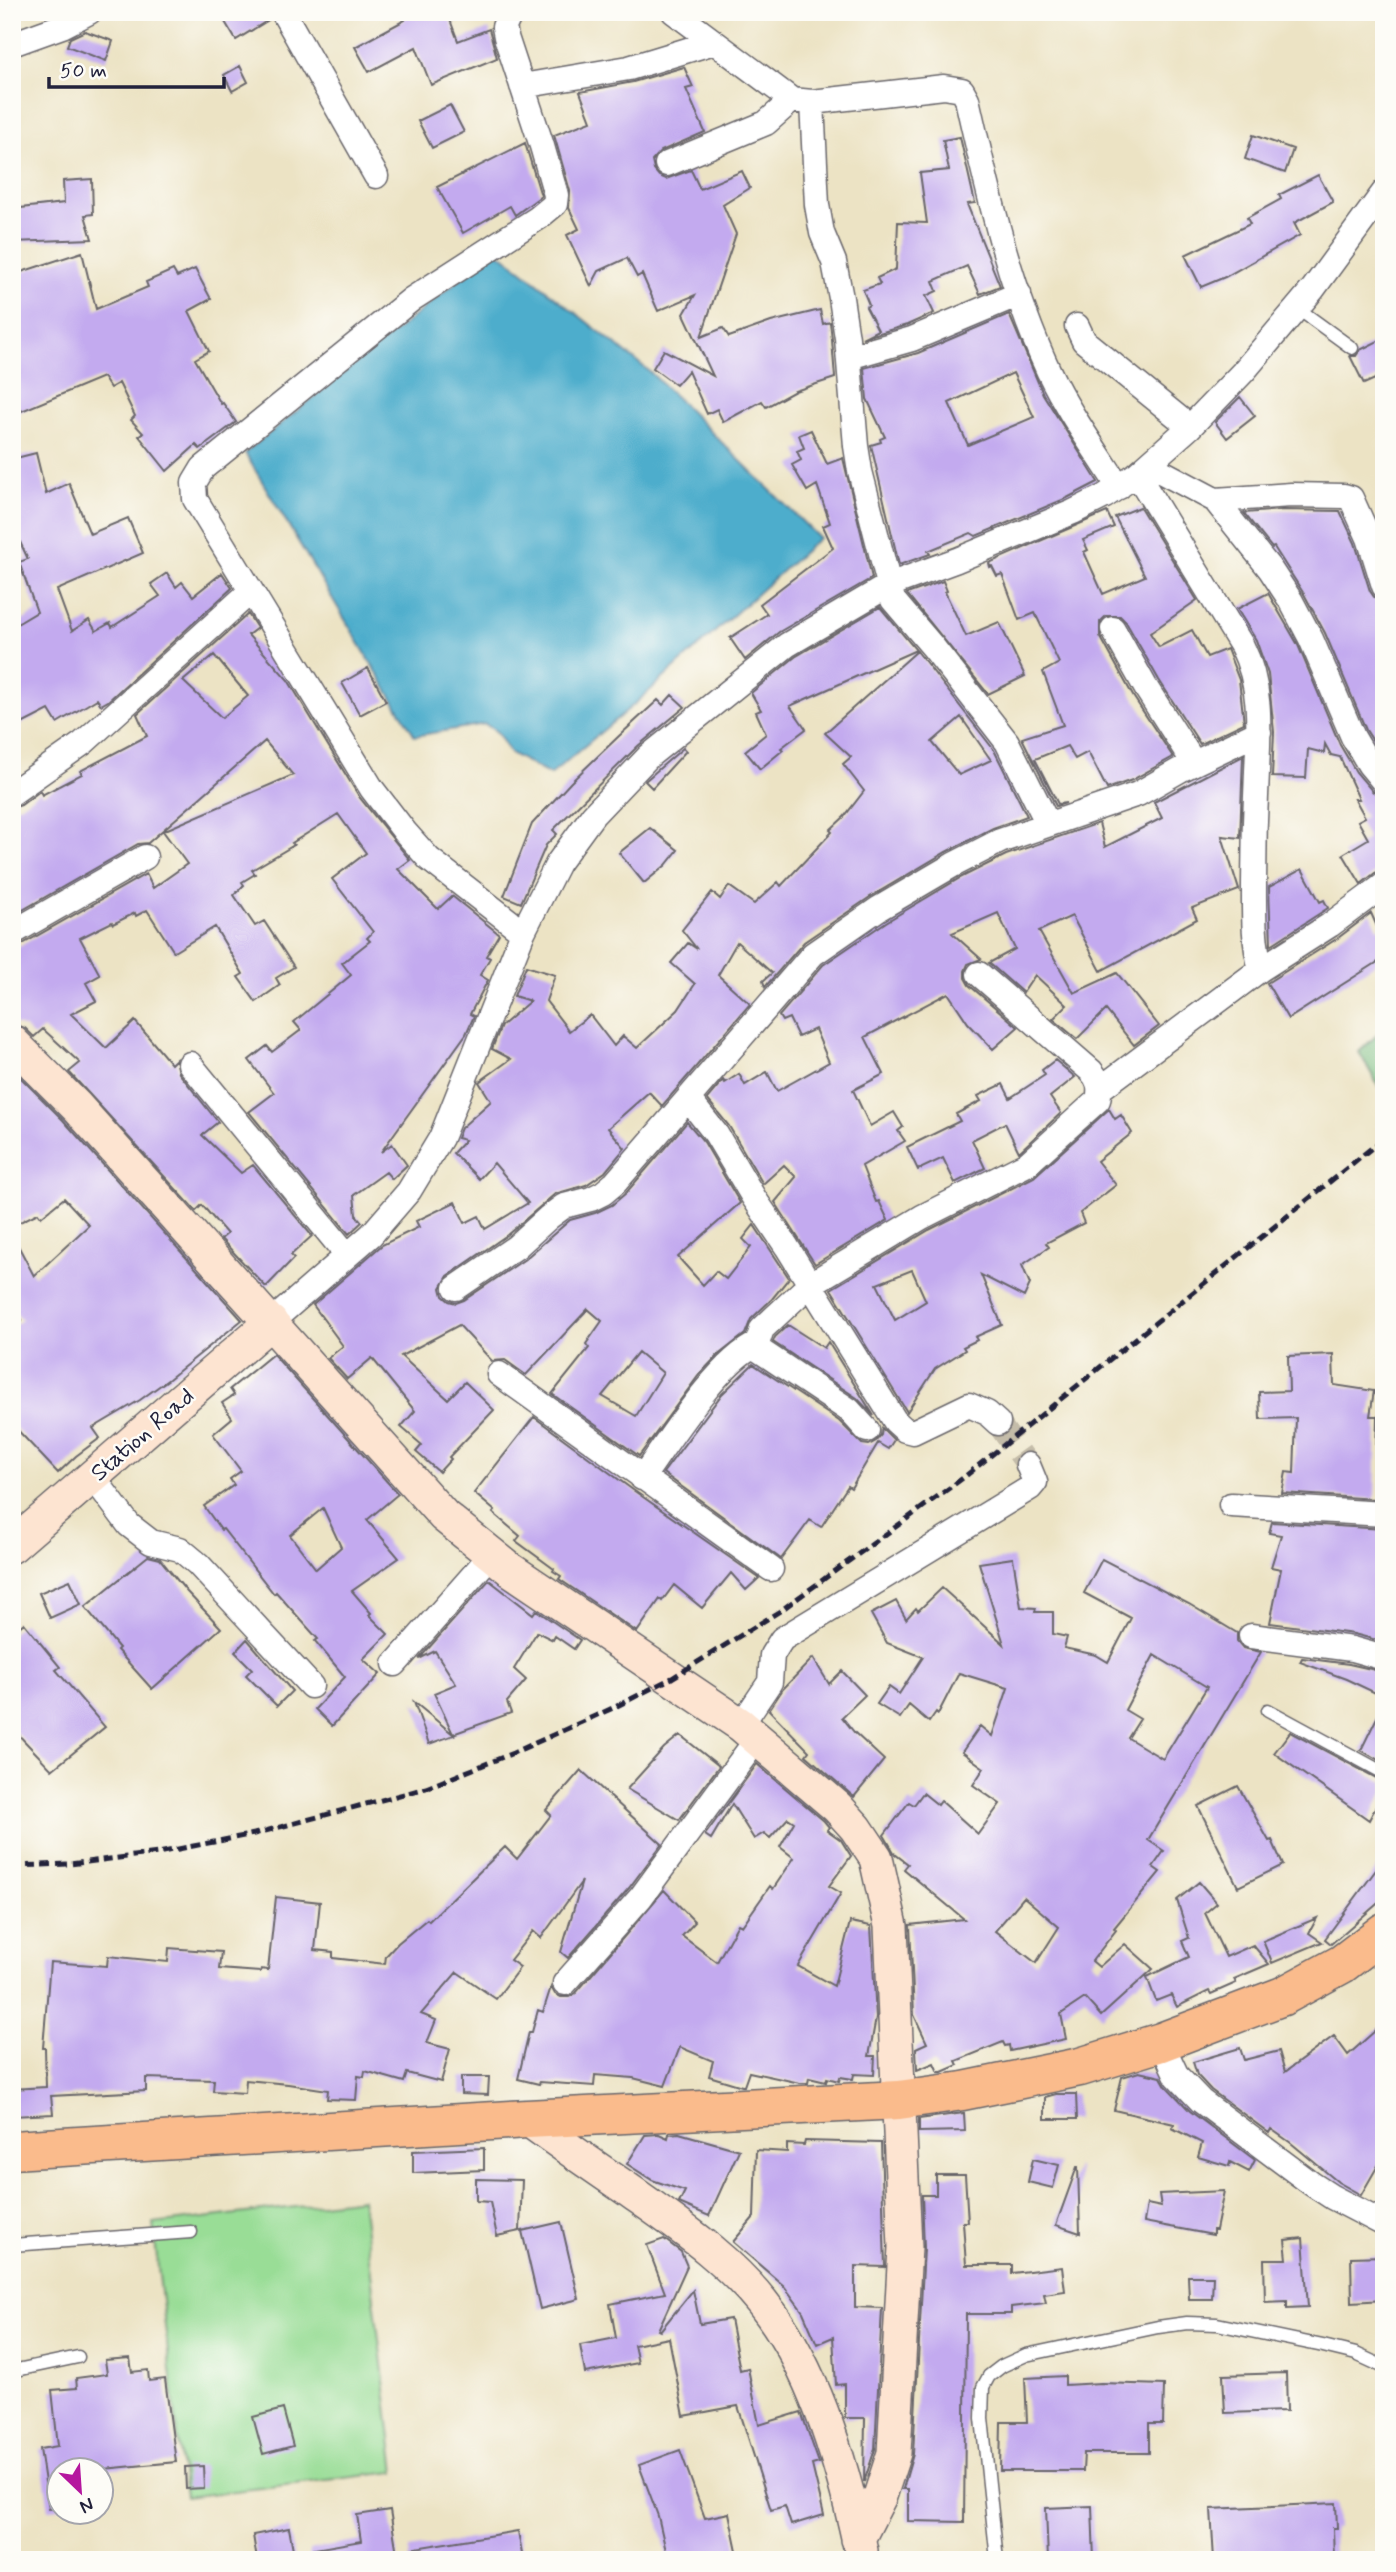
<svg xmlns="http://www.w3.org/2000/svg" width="1396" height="2572" font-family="Mynerve,sans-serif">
  <rect width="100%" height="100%" fill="#fdfcf7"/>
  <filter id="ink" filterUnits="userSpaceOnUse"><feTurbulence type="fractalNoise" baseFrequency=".0143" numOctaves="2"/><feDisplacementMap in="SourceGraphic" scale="14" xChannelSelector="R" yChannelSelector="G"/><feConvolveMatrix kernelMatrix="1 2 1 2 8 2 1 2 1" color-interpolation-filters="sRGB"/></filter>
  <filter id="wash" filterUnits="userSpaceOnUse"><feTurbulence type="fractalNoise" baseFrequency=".00686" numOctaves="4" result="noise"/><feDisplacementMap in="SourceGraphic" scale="28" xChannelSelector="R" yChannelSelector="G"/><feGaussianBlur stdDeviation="1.57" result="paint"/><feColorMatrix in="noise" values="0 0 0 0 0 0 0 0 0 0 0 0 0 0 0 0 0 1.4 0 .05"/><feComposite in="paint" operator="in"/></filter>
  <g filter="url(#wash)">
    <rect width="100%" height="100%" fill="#ece3c4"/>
    <path fill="#99dd96" stroke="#5e8068" stroke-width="2" d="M362,2199l33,273 -210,25 -32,-273z"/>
    <path fill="#7abc7f" stroke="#4e6f5d" stroke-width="2" d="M1384,1028v68l-25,-44z"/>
    <path fill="#4dadcc" stroke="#386884" stroke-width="2" d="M496,250l153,121 170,167 -182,164 -87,73 -40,-22 -13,-21 -12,-8 -70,12 -170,-283z"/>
    <g id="blocks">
      <path fill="#c3aaef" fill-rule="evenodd" d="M219,12h49l2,7 -34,21z
        M402,12h45l11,29 31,-12 8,29 -66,27 -15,-38 -47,25 -14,-25 50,-27z
        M85,31l28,10 -7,20 -39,-15 3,-8z
        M240,66l8,16 -16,9 -8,-16z
        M684,67l9,20 -7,2 19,43 -44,19 -9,10 2,9 5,6 7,3 25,-9 9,19 42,-18 8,17 -27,17 13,29 -35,103 22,-9 6,9 42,-15 49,-12 3,14 7,-2 2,18 3,38 -40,13 -29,16 -4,-6 -39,21 -6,-13 -10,5 -19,-43 -12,14 -23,-17 11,-18 49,26 -29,-62 11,-19 -37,16 -16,-37 -5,3 -10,-19 -28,13 -8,15 -24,-51 12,-6 -10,-21 1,-17 -16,-56 37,-14 -11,-29 53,-10z
        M450,105l14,27 -32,16 -14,-27z
        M1253,135l40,14 -8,24 -40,-14z
        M960,137l15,66 -8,1 33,82 -20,8 -13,-28 -34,15 4,10 -11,5 8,17 -27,12 -45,13 16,-8 -12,-23 3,-2 -6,-15 17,-6 -3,-6 19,-9 2,-47 29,1 -7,-50 29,-3 -6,-30z
        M525,143l16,53 -26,19 -5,-9 -47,27 -26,-46z
        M1318,175l15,27 -39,21 6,12 -75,42 -24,10 -16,-32 65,-31 -3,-6 34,-19 -2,-4z
        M92,179l1,35 -8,1 7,24 -80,3v-33l52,-6 -1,-22z
        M82,252l14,57 52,-22 -2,-5 27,-12 4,7 18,-8 16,30 -22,12 20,40 -14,8 26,45 2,-1 13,19 -36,27 -4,-4 -29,26 -28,-35 4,-3 -12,-13 4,-4 -16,-33 -9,5 -7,-11 -91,38v-140z
        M1009,314l34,80 55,88 -31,16 -91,38 -5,-3 -43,18 2,3 -31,11 -28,-120 10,-3 -1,-3 5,-2 -18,-38 -3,-31 54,-15zM1013,373l21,44 -66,28 -19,-42z
        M1384,338v37l-20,9 -14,-28h6l4,-6z
        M1240,397l15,19 -28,22 -12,-16z
        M811,430l16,34 16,-6 29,120 -93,54 -34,28 -15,-22 37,-24 -7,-10 73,-56 -10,-22 7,-3 -13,-38 -10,6 -15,-26 9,-5 -4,-9 7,-3 -5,-13z
        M36,453l10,41 23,-11 21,51 38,-16 15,35 -86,37 15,41 17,-11 7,11 14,-8 2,4 48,-31 -9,-12 16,-11 9,14 6,-5 11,14 29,-23 10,15 -124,113 -7,4 -4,-6 -40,24 -8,-13 -37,19v-102l25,-15 -18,-50 9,-3 -16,-34 6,-2 -6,-64z
        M1140,507l57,93 -47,33 9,14 33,-17 15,27 20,-8 12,31 5,43 -44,21 -41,-64 -33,-58 -6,-6h-14l-6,6v14l33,60 40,61 -41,23 -25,9 -19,-37 -13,7 -8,-13 -32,13 23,45 8,-1 -10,3 -34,-68 41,-13 -20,-53 16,-9 -24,-50 -16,7 -17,-46 -5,2 -5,-10 -2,1 -1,-4 118,-51 7,15 -31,13 5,10 -4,2 19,42 42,-18 -30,-59z
        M1282,510l58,1 15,32 15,48 4,6 10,3v158l-18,-28 -41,-97 -21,-39 -30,-47 -2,1 -28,-35z
        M943,581l4,10 -2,1 21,44 33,-14 26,54 -37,18 -81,-100z
        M1268,593l30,52 42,100 16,27 17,20 11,4v74l-9,3 -14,11 -18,-30 25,-15 -10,-18 7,-4 -10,-18h4l-19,-42 -9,-2 -6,-11 -1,9 -16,-4 -2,29 -34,-1 2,-45 -6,-58 -12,-34 -19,-31z
        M880,607l36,43 -126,56 16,23 -25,19 2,2 -23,19 -15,-18 21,-17 -10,-22 5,-2 -10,-17 44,-36z
        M248,614l9,14 -9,7 40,45 72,118 50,62 -12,9 40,40 14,-13 47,38 -13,22 4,2 -10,17 8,5 -18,34 4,2 -8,18 -85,118 11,-8 15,21 -15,14 -6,-7 -32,23 2,20 6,7 -13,12 -100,-122 25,-19 -25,-33 18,-14 5,6 29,-22 -7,-8 57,-47 -9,-12 28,-22 -3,-3 6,-6 -41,-53 34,-26 -28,-39 -46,29 2,2 -42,25 3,4 -13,8 2,3 -10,10 21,31 9,-5 30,46 -18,11 4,7 -24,17 -18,-25 5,-3 -28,-47 -41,25 -27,-42 -11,6 -1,-3 -22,11 -1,-2 -32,16 20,37 -14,8 10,18 -25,13 35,34 29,-27 36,43 5,-5 3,14 39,49 -16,13 39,38 12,-8 59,71 -21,19 3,3 -28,29 -45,-48 6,-5 -25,-29 -6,6 -127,-139 11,-9 -37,-34 -9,8 -9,-9 -13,-5v-75l7,-2 127,-72 7,14 34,-24 -24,-33 130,-56 -28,-34 -117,102 -10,1 -126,72v-108l9,-3 19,-14 2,4 40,-21 -2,-3 67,-35 -10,-22zM214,655l34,41 -26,22 -39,-37z
        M917,651l77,99 33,66 -34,12 -47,24 -76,45 -66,45 -39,45 -2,-6 9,-8 -35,-31 -19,33 32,29 -88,102 -13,-14 -41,36 17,20 -20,24 -19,13 -31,9 -48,41 -59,41 -7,12 2,8 6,5 7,2 8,-3 61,-41 45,-39 25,-7 17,-8 14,-12 61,-71 17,20 36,61 -62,54 25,28 13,-14 10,8 25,-32 -8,-8 11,-14 35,53 -17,21 -21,20 -6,15 -28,22 -18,19 -60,81 -87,-62 37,-46 -3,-4 16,-23 -14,-12 -62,66 -21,-15 -13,1 -33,-36 -58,31 47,43 17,-17 29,28 -45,47 2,2 -12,13 -23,-20 6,-7 -21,-18 14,-16 -43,-53 -25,21 -19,-21 15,-12 -30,-41 69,-60 37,-18 -3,-6 39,-19 10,21 14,-7 6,13 43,-26 -34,-40 -15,16 -26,-26 12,-13 -8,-2 4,-10 30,-27 -12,-19 32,-23 -19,-10 9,-23 29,-25 -16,-5 12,-30 29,9 -9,26 23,30 21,-16 24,31 9,-10 14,12 41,-38 17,-26 -24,-21 17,-20 9,6 -15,-19 30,-38 8,7 9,-13 25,18 24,-22 3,4 51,-54 -2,-2 14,-13 20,-26 -21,-27 8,-7 -26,-24zM961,717l30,43 -32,15 -27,-33zM638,1352l25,21 -27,43 -34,-20z
        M368,668l18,33 -26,14 -18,-32z
        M672,695l13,12 -47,39 -85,84 4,4 -11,11 -25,58 -17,-7 28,-72 39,-42 48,-46 39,-36 5,5z
        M683,748l3,3 -34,37 -7,-7z
        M1243,756l-3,82 -18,-2 17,54 -47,18 5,11 -96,52 -29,-55 -33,15 35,62 43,-20 42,53 -25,19 -28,-35 -29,29 -24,-20 14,-14 -32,-30 -12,18 -34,-30 26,-14 -17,-36 -46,20 29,26 -13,5 -3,7v7l4,7 49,42 -25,22 -25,-26 -20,-30 -83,44 19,37 -31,16 17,36 24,-14 9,15 -5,4 7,10 -43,25 14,36 3,-1 9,19 -73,44 -40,-62 21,-25 -12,-12 -21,19 -34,-58 -22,-27 16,-19 2,3 14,-9 6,11 22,-13 10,19 52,-29 -14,-33 -17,8 -9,-19 -7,3 -3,-5 44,-51 63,-43 74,-44 46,-23 93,-32 6,24 57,-29 -8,-16z
        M650,828l28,22 -12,15 -22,18 -25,-30z
        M1302,869l18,33 4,-2 4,8 -57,37 -2,-58z
        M1371,913l7,16 6,-3v32l-96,61 -21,-36 71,-45z
        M1055,1060l20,17 -25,20 11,16 -42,39 -14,-29 -33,17 13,28 -30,15 -12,-25 -25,12 -11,-23 53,-26 -4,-7 25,-13 -3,-5 25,-12 7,14 35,-23 -3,-5z
        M20,1077l43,43 179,200 -73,59 -29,21 -47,28 7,10 -24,18 -18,17 -46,-49v-97l10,-7 -10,-11v-75l22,42 55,-51 -25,-27 -23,19 -3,-4 -26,13v-142z
        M1109,1109l6,10 6,-4 11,18 -35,28 19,24 -36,28 4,10 -38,20 3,4 -27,18 8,19 -6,13 -43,-22 21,50 -27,12 2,3 -14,7 2,3 -30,19 -28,43 -76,-123 98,-59 105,-53zM912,1270l14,31 -31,19 -18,-36z
        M788,1325l36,23 4,-6 46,74 -17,-18 -84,-56 2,-5z
        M273,1354l125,140 -31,26 32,38 -47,33 19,22 -2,2 19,19 -25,25 17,15 -48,52 -17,-17 30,-32 -30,-36 3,-2 -42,-47 -2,2 -51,-65 -2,1 -17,-24 30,-21 -4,-6 11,-8 -28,-37 19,-16 -10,-15 12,-8 -4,-6zM323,1508l18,39 -25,22 -26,-34z
        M1333,1354l1,31 40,6 -4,25h7l-2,83 -93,-6 4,-21 8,1 2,-55 -36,1 -1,-27 30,-1 -1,-35z
        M753,1364l86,57 23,23 7,1 7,-4 5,-6 1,-7 12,12 -6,9 -10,-6 -27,45 -3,-2 -27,41 -11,-7 -29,39 -118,-86 59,-79z
        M534,1417l99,73 126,88 -13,12 -15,-17 -29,35 -28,-23 -12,16 -2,-2 -23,33 -78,-53 2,-3 -8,-5 1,-2 -38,-28 4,-5 -27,-23 2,-2 -21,-18z
        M1272,1522l112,7v113l-30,-8 -84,-11 11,-54 -10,-2 10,-32 -12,-2z
        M148,1556l12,3 27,33 34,36 -69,61 -35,-39 2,-2 -34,-41z
        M1013,1558l8,49 15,1 -1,4h18v22l14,3 -3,11 32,7 12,7 23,-44 -47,-25 18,-34 87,45 48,29v8l6,7 18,4 -113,188 16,11 -11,16 7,5 -46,56 2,2 -24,31 7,6 26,-23 28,25 -52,47 -16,-18 -24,16 5,25 -56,12 -1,-6 -4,1 -2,-4 -47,19 2,4 -16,7h-4l-4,-9 -17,7 -1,-22 11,-5 -13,-28 -4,-90 54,-6 -60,-50 4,-5 -13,-10 -11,-19 25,-33 5,3 9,-12 15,12 3,-4 37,33 22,-30 -27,-19 11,-17 -22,-16 18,-26 12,10 16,-48 -49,-15 -21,41 -2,-2 -7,10 -20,-17 -9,13 -23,-14 12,-17 10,7 24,-37 -36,-14 -16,-29 25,-13 10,18 10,-11 2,3 24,-23 62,56 -25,-81zM1154,1655l53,32 -44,72 -35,-21 12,-19 -15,-9zM1024,1897l35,30 -23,36 -41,-32z
        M70,1580l11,24 -31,14 -11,-25z
        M489,1580l44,34 3,-4 44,30 -6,9 -19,-13 -2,4 -16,-8 -23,37 12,11 -19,22 4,11 -58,21 -19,-41 22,-9 -21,-33 -16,8z
        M24,1623l36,44 -4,3 49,57 -53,43 -40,-42v-95z
        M247,1639l45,52 -15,15 -31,-31 6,-6 -17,-17z
        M813,1658l16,26 13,-13 23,24 -23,22 12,15 30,28 -30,37 -48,-42 3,-4 -40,-41 14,-21z
        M1302,1658l47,6 35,8v25l-38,-18 -46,-17z
        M414,1702l40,33 -25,9z
        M1384,1703v60l-23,-13z
        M1290,1732l94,50v9l-15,29 -95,-67z
        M680,1735l39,31 -40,54 -52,-31 37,-41z
        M757,1764l67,57 5,6 -2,3 14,10 10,16 -22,30 12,7 -43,73 36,20 16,-64 21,4 5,92 -7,38h6l-1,19 -20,-1 -1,5 -13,-2 -1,4 -12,-3 -1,4 -17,-4 -1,5h-8l-51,-11 -5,14h-2l-33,-10 4,-15 -33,-14 -15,39 -32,-8 -38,-3 -1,11 -54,-4 -1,2 -21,-5 11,-47h3l6,-22 5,2 8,-25 4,7 6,3h8l7,-4 88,-103 31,32 -13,14 35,26 21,-38 4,2 28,-40 3,3 21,-31 -14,-11 14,-25 -6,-4 -18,20 -6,-5 -10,6 -22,-35 -21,35 -6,-4z
        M581,1770l81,74 -33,44 -61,70 -7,-6 21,-71 -41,57 -8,-7 -23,29 10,7 -24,32 -39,-27 -36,42 15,6 -9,23 23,6 -9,33 -34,-9 -3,9 -39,-11 -1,6 -6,-1 -2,24 -29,-1 1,-9 -40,-6 -42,-4 -1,13 -32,-2 1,-11 -68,-2v13l-95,5 2,18 -41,2v-27l34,-2 -1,-39h-2l7,-86 57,4 1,-10 60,6 1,-14 52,4 -2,17 41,3 1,-3 7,1 8,-73 44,5 -5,48 18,2v6l52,6 1,-8 12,-13 29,-24 2,2 76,-74 12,12 34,-44 -5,-5z
        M1238,1786l31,55 3,-1 11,25 -45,22 -40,-81z
        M1384,1859v39l-53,46 -6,-5z
        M1199,1882l18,21 -12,10 21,44 27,-12 16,19 -35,15 2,4 -25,11 -2,-3 -32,16 -6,-12 -15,6 -9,-24 42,-20 -7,-16 7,-3 -12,-38z
        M1317,1918l-8,15 13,9 -50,21 -9,-22z
        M1384,2023v132l-23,40 -23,-13 -47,-39 -20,-14 -2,4 -58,-43 -14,-15 -4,-13 47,-14 4,12 35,-9 6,21 49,-36 14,19z
        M1139,2072l22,5 5,9 24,25 65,49 -6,12 -19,-10 -1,4 -31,-9 4,-14 -30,-15 2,-4 -60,-14 8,-33z
        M461,2077h28l-1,18 -27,-1z
        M1056,2094h20l1,25h-32v-22z
        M964,2113l1,18 -46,1v-13z
        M679,2133l60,17 -30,66 -30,-13 6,-12 -33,-11 -25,-16 18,-29 14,-1 9,4 1,-4z
        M805,2141l76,2 4,124 -30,-1v41l27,1 -7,141 -11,33 1,-64h-20v-34l-9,1 -3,-48 -16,7 -14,-32 -19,-26 -51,-44 21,-25 2,-67 31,2v-8l17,1z
        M484,2148v22l-71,3v-22z
        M1033,2159l26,6 -6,23 -25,-6z
        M1077,2167h1l2,66 -24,-8z
        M936,2175h29l3,47h-5l3,43h46v8l50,-6 3,24 -21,3 2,9 -35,4v7h-45l-2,208 -56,-1v-32h-5l10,-35 11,-206 -2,-53h14z
        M476,2179l46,1 -2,51 -23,5 -7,-34 -14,-1z
        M1224,2191l-8,39h-3v5l-69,-13 3,-18 14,3 -2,-13z
        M561,2222l18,77 -39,10 -18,-78z
        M1303,2238l5,69 -21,1v-7l-22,1 -1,-43h23l-2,-19z
        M664,2239l17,13 6,14 -29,64 2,1 33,-41 7,34 30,-5 10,51 8,-2 11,57 42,-13 18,51 -7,2 12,50 -33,10 -6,-19 -14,4 -33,-104 -54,10 -15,-78 -35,7 4,18 -53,10 -5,-28 36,-7 -6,-34 55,-11 -18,-48z
        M1384,2256v44l-32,2 -1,-45z
        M1188,2276h25l-1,23h-23z
        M130,2358l2,14 16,-2 1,11 16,-2 11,83 -83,8h-33v38l-11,1 -9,-60 18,-3 -6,-56 25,-2 -1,-10 31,-4 -2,-14z
        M1286,2373l1,38 -62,2 -2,-38z
        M1065,2376v9l36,-2 63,2 -1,39h-14v29h-65l-1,18h-83l1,-49h26l-2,-44z
        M283,2409l10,37 -30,8 -10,-37z
        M680,2450l25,68 24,-5 10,47h-71l-10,-44 -19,-51z
        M203,2466l1,22 -18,1 -1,-22z
        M1336,2503l1,25h-4l1,32h-120l-3,-51z
        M1092,2506l2,54h-46l-2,-52z
        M390,2510l8,50h-89v-10l52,-9 -4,-26z
        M289,2528l6,32h-38l-4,-25z
        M518,2531l5,29h-113l-1,-11z"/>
    </g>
  </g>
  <g filter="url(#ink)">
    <use href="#blocks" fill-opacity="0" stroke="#69666b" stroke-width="2"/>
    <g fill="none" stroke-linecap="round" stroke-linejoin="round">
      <path stroke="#c4bca9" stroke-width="24" stroke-dasharray="24 12" stroke-linecap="butt" d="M998,1423l30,42"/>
      <defs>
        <path id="lane" d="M1297,308l55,40
          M1268,1710l116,63
          M12,2245l179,-13
          M12,2371l66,-14
          M997,2560l-15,-142 1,-31 6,-11 13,-10 24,-11 132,-28 29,-4 30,1 106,22 33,8 28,13"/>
        <path id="street" d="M283,12l93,164
          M511,12l-7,15 2,10 36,109 14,49 -1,9 -17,14 -126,81 -209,169 -9,15 1,16 177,290 33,43 24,27 94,73
          M674,12l118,88 20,2 132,-15 18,3 5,9c21,93 42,187 82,273 19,40 46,77 70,115
          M12,44l50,-18 27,-14
          M522,86l107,-18 85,-26
          M812,102l5,103 5,28 12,29 7,36 6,40 9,108 4,25 33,129 40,47 74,95 41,82
          M667,164l99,-41 26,-23
          M1077,326l7,15 106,86
          M849,357l63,-18 107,-45
          M1149,465l66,35 55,69 21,32 20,38 42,98 16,27 15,18
          M1137,474l105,172c20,40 17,82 15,125 -2,38 -3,75 -3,113 0,28 -1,57 7,85l69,-44 54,-40
          M1215,500l76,-5 53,1 7,2 18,40 15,-1
          M1369,538l15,48
          M1113,629l33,59 48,75
          M12,793l71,-50 167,-151
          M12,933l133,-76
          M190,1064l157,191
          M1100,1089l161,-120
          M689,1100l27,34 38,64 33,49 108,174 10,9 8,2 56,-27 18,8 11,10
          M456,1288l60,-41 33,-30 15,-11 27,-7 12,-6 12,-10 198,-229 65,-45 75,-44 47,-24 138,-47 42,-24 79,-38
          M271,1322l100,-87 38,-44 32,-53 82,-206 35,-69 35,-48 56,-59 138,-111 102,-60 68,-25 116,-48 32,-16 32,-22 53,-47 53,-55 70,-83 71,-97
          M499,1374l272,195
          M867,1430l-18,-20 -90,-60 -2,-6 5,-15 47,-44 113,-68 105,-53 71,-64c3,-12 1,-20 -7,-29l-112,-97
          M93,1477l36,48 22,17 29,7 18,15 113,122
          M642,1478c25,-35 77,-118 115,-134
          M1231,1505l153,9
          M1251,1636l101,13 32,9
          M395,1664l97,-110
          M741,1725l29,-43 2,-27 10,-16 248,-151 5,-6 -7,-17
          M565,1983l76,-86 116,-158
          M1161,2042l16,34 24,25 111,83 20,13 52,27"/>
        <path id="secondary" d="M12,1042l65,65 367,409 67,54 230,155 96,82 19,21 20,30 15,68 14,321 -11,206 -14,43 -22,43
          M12,1546l259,-224
          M527,2119c33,24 66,47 100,70 51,36 107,73 144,125 46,63 74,161 90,237"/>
        <path id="highway" d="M12,2150l515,-31 372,-19 64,-9 117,-24 81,-25 122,-46 59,-32 42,-32"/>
      </defs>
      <use href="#lane" stroke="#69666b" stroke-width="15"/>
      <use href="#street" stroke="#69666b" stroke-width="27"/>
      <use href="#secondary" stroke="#69666b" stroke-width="36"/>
      <use href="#highway" stroke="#69666b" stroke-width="41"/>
      <use href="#lane" stroke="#fff" stroke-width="12"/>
      <use href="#street" stroke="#fff" stroke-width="24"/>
      <use href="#secondary" stroke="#fde4d1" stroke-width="33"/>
      <use href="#highway" stroke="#fabb8c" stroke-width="38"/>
      <path stroke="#22223b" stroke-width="5" stroke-dasharray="10 5" stroke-linecap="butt" d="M12,1866l58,-2 88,-11 96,-19 172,-46 87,-35 102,-46 57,-29 108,-67 183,-133 421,-340"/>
    </g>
  </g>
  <g text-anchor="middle" stroke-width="5" stroke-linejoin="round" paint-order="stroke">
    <g font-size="24" fill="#22223b" stroke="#fdfcf7">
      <text transform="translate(142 1434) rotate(-41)" y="8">Station Road</text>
    </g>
  </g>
  <rect width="1396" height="2572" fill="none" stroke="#fdfcf7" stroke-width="42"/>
  <g transform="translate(80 2491) rotate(155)"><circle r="33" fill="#fdfcf7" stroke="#a5a5ac" stroke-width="2"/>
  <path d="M0-5L12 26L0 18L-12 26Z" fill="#b5179e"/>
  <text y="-10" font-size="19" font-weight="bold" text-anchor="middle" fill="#22223b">N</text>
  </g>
  <path d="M49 77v10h175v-10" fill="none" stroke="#22223b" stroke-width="3.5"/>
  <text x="60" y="77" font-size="21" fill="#22223b" stroke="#fdfcf7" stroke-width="5" paint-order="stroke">50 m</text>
</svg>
